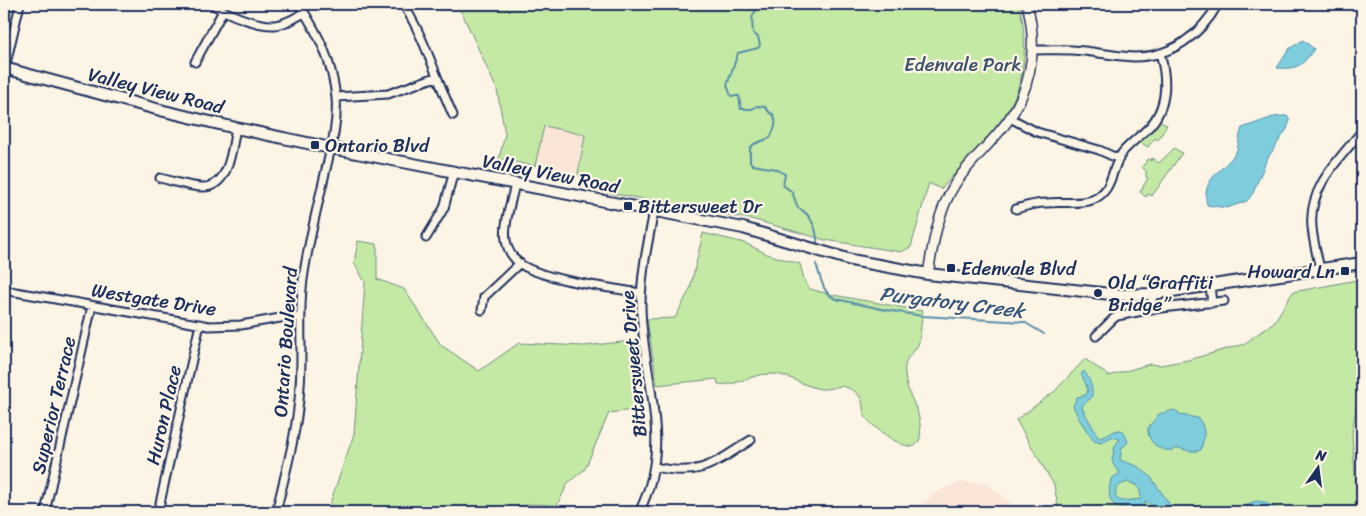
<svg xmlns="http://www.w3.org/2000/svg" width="1366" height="516" font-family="Sriracha,sans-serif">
  <rect width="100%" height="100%" fill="#fcf5e5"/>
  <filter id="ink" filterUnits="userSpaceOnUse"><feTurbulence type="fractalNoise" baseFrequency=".02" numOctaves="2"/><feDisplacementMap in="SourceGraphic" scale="10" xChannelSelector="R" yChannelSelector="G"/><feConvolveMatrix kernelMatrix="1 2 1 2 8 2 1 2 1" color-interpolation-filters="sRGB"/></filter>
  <g filter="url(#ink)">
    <path fill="#fbe5d6" d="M544,126l41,9 -7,39 -43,-8z
      M961,482l26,2 35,28h-108l22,-20z"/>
    <path fill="#c3e9a4" stroke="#6f8c81" d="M456,4h563c7,28 8,59 -2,87 -9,29 -54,73 -76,98l-12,-6 -18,64 -10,5 -76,-12 -70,-20 -166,-31 -11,-15 7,-39 -41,-9 -9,40 -36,-7 6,-25 -8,-44 -34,-75z
      M1159,120l8,5 -9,15 -3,-2 -7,9 -9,-5 12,-12z
      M1174,148l8,5 -30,43 -4,-2 -2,3 -6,-5 8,-14 -2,-1v-6l-4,-4 6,-8 3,2 1,-3 7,5c5,-6 11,-9 15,-15z
      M703,233l42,10 22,11 33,10 5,18 5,7 23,6 90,16c-2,10 -2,21 -4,31 -4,13 -16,12 -14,33 1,19 14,32 15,50 1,7 1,14 -3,19 -8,11 -47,-18 -52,-28 -3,-6 -1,-13 -5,-19 -3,-5 -9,-8 -15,-10 -7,-3 -17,5 -29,1 -17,-4 -29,-15 -47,-14 -18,0 -33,13 -51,10l-1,-5 -60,6 -10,-66 28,-1 15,-29z
      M358,241l19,3v35l27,10 37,56 38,26 40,-28 65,3 48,-5 11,68 -34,4 -24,56 -17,14 -11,23c-10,-1 -22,-3 -31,-1 -14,3 -35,11 -49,4l-4,3h-146l27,-78 11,-152 -11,-19z
      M1362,279v104l-3,5 -7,46 6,78h-299l-5,-27 -38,-65 39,-29 30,-32 24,17 41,-12 11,1 27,-5 56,-16 30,-22 19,-30z"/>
    <path fill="#7ecddc" stroke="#568eaa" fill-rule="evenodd" d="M1303,40l11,9c-12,18 -17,20 -37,19l12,-19z
      M1282,116h5l3,4 -3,9 -20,30 -14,34 -6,8 -20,7 -20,-3c-6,-26 14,-33 27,-50 6,-8 4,-18 8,-27l31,-11z
      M1084,371c4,5 12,21 6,28 -4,4 -6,3 -8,9l15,27 2,3c9,-1 13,-8 22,-8l4,4 3,8 -6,6 -2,12 17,6 13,10 25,36h-24l2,-6 -8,-5 -1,11h-18l10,-2 -1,-3c-5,-1 -9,1 -13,0 -16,-1 -13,-17 -11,-28l9,-6 -6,-7 -2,-6 3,-14 5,-7 -9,-2 -10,6 -7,-2 -4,-5 -12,-19 -5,-11 4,-9 9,-2c4,-6 -2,-14 -5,-21zM1127,482l10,3 3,6 1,8 -20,2 -5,-3c-2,-10 3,-13 11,-16z
      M1174,410l4,2 2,3 18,3c9,12 6,19 3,32 -8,3 -15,0 -23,-2 -13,8 -32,-5 -30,-20l11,-14z
      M1256,501l9,1 14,10h-32l-2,-2 3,-6z"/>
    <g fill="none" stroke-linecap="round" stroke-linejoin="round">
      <path stroke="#568eaa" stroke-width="2" d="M759,4l1,2c-10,10 -8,13 -7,27l5,4 2,8 -2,3 -20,5 -11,32 4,11h8l2,13h11l5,-3 8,1 5,6 3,1c5,9 1,15 -3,24l-16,6 -4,4v14l3,3 23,4 9,5 -2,11 9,7 6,16c13,5 20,23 19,37
        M816,264c5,14 6,29 20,35l50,11 36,6 102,6 20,12"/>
      <defs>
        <path id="minor" d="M212,4c15,10 45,22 63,21 11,-1 20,-7 29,-12
          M403,4c22,34 33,74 50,111
          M1033,50c17,0 34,-1 51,1 16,2 33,5 50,6 37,0 67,-22 84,-53
          M195,62l28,-51
          M5,68l15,-64
          M336,97l52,-3 48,-17
          M1010,118l27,14 62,18 20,9
          M160,178c13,3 29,9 43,9 27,0 29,-40 33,-59
          M515,184c-3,15 -12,41 -9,56 1,9 6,17 13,23 22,17 93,25 122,30
          M1016,209c10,-3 19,-6 30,-6 15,-2 32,2 46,-3 22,-9 18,-30 30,-47 8,-10 19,-17 28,-27 18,-20 17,-48 10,-73
          M426,238l18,-30 10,-37
          M1320,269c-3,-14 -7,-28 -8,-42 -4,-40 27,-67 50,-96
          M1210,286l2,17
          M4,290l205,36 32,-1 39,-7 20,-1
          M1153,309l71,-8
          M482,310l2,-13 36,-34
          M1096,336l17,-17 4,-3 36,-7 -1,-15
          M655,467c46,10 58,-3 96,-27
          M45,512l47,-206
          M158,512l42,-188
          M276,512c10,-41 22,-83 24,-126 3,-36 -2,-71 3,-106 5,-38 15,-75 23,-111 6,-24 12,-47 10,-71 -4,-38 -17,-63 -37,-94
          M639,512c36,-70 3,-134 2,-206 0,-33 7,-64 13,-95"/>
        <path id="tertiary" d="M928,274c5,-31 10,-63 27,-90 12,-19 30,-35 44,-52 32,-36 40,-83 28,-128"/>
        <path id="secondary" d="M4,68l160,43 72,17 95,20 412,80 108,32 77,14 192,21 32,-1 210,-31"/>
      </defs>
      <use href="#minor" stroke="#1b2f5e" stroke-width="11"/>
      <use href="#tertiary" stroke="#1b2f5e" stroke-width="12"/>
      <use href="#secondary" stroke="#1b2f5e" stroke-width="14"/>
      <use href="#minor" stroke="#fcf5e5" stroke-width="7"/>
      <use href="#tertiary" stroke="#fcf5e5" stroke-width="9"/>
      <use href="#secondary" stroke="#fcf5e5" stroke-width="10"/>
    </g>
  </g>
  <g fill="#1b2f5e" stroke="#fcf5e5" stroke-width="2">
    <rect x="310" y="140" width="10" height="10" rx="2.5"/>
    <rect x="623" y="201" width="10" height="10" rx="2.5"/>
    <rect x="946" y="263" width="10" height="10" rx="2.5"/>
    <rect x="1340" y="266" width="10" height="10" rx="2.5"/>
    <circle cx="1098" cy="293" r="5"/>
  </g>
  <g text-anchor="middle" stroke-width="4.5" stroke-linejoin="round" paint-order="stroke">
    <g font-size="19" fill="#3d546c" stroke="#fcf5e5">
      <text x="963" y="71">Edenvale Park</text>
    </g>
    <g font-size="19" fill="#1b2f5e" stroke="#fcf5e5">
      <text transform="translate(156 90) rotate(14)" y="7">Valley View Road</text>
      <text transform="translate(551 173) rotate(11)" y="7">Valley View Road</text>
      <text transform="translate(154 299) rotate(9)" y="7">Westgate Drive</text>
      <text transform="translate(285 342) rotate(-86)" y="7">Ontario Boulevard</text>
      <text transform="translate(633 364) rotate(-95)" y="7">Bittersweet Drive</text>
      <text transform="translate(53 405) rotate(-77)" y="7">Superior Terrace</text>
      <text transform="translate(163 415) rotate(-77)" y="7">Huron Place</text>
    </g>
    <g font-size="19" fill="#1b2f5e" stroke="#fcf5e5" text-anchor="start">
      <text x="325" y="152">Ontario Blvd</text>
      <text x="638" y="213">Bittersweet Dr</text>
      <text x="961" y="275">Edenvale Blvd</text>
      <text x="1335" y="278" text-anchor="end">Howard Ln</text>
      <text x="1108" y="289">Old “Graffiti<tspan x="1108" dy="22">Bridge”</tspan></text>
    </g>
    <g font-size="20" font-style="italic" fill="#34567e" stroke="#fcf5e5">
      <text transform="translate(952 302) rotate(7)" y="7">Purgatory Creek</text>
    </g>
  </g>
  <rect width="1366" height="516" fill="none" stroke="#fcf5e5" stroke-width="20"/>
  <rect x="10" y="10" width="1346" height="496" fill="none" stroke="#1b2f5e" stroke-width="2" filter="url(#ink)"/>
  <g transform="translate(1318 468) rotate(14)" stroke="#fcf5e5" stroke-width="4" paint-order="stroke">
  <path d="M0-4L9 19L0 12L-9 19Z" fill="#1b2f5e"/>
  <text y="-8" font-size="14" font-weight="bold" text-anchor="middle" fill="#1b2f5e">N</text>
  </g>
</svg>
